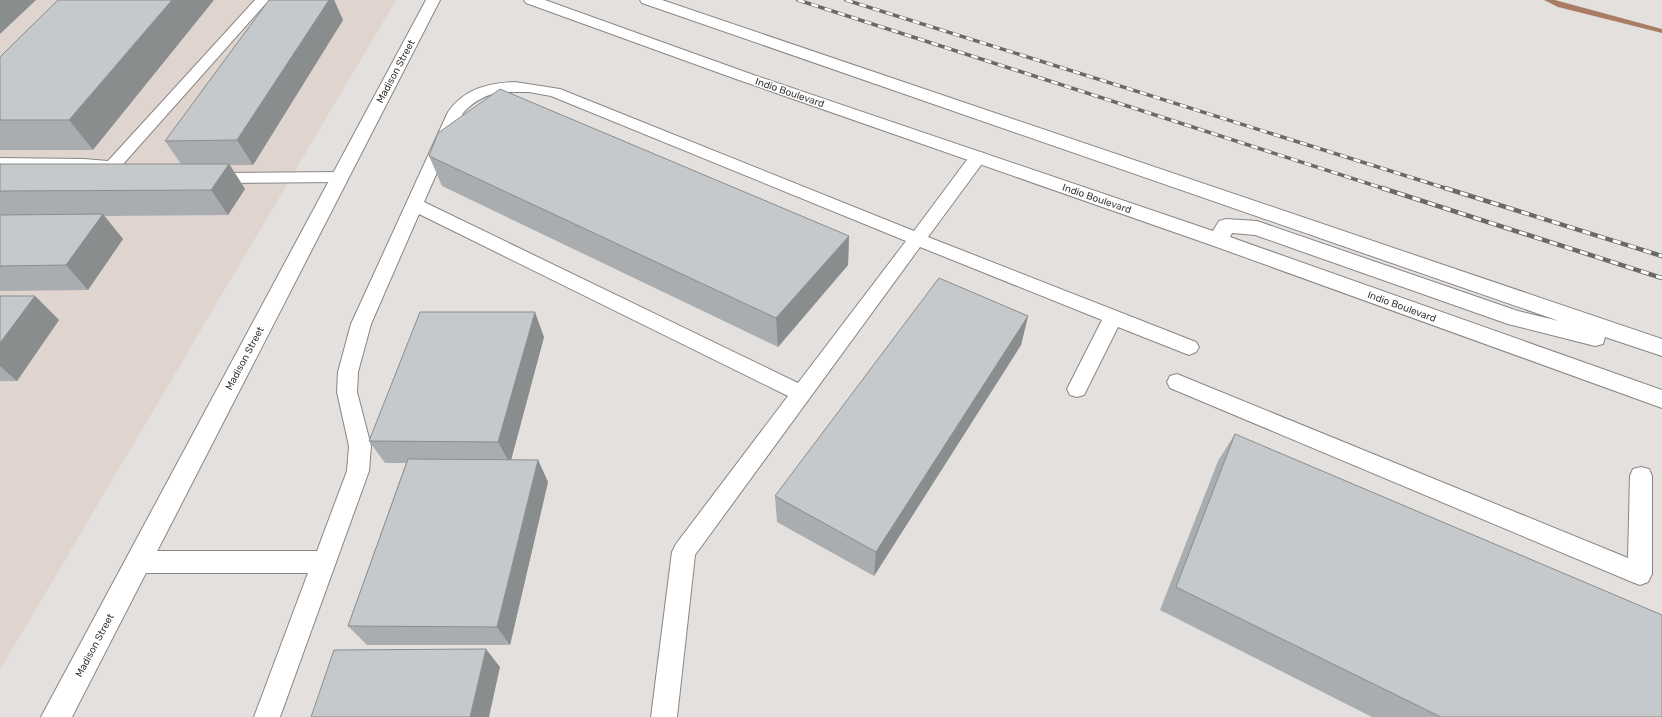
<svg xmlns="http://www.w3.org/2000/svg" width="1662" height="717" font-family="Rubik,sans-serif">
  <rect width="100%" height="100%" fill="#e4e0de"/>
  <path fill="#e0d4ce" d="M0,0h396l-396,670z"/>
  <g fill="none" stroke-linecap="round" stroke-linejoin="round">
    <path fill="#aa7c63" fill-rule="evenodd" d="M1544,0h11l107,29v4l-104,-26z"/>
    <defs>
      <path id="lane" d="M255,0h14l-145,163 4,4 -2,4 -6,1 -36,-3 -84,-1v-10l84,1 24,2z
        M515,82l45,7 354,142 58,-78 6,-1 6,1 2,4 -2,4 -56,76 268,105 3,5 -3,5 -7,3 -71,-28 -34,68 -7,2 -7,-2 -3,-6 35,-69 -182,-73 -225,308 -18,162h-26l21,-165 4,-8 112,-148 -369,-182 -48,110 -13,48 -1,20 14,54 -2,25 -89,246h-26l54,-144h-170l-8,-3 -4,-8 4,-8 8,-3h179l30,-80 2,-25 -12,-54 1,-20 13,-48 97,-212c16,-23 40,-29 67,-30zM501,92h28l22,4 355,145 -108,142 -374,-181 39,-89c11,-12 22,-18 38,-21z
        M339,172l6,1 2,4 -2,4 -6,1 -127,1 -6,-1 -2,-4 2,-4 6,-1z
        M1177,374l451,184 2,-82 3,-7 8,-2 8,2 3,7v98l-4,8 -8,3 -8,-3 -462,-194 -3,-6 3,-6z"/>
      <path id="secondary" d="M426,0h14l-368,717h-31z"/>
      <path id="primary" d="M524,0h21l203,73 465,158 6,-10 7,-2 31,2 261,90 41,10 -917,-318 -2,-3h22l1000,339v17l-57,-19 -2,7 -8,2 -87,-22 -253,-89 -23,-2 -2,4 432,153v18l-451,-163 -475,-166 -210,-76z"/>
    </defs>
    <use href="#lane" stroke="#898583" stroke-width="2"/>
    <use href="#secondary" stroke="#898583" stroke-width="2"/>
    <use href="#primary" stroke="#898583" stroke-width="2"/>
    <use href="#lane" fill="#fff" fill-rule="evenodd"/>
    <use href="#secondary" fill="#fff" fill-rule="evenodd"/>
    <use href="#primary" fill="#fff" fill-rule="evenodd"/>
    <defs>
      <path id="rail-far1" d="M798,0l587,189
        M846,0l602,189"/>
      <path id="rail" d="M1382,188l280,90
        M1445,188l217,68"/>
    </defs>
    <use href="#rail-far1" stroke="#6b6968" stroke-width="3.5"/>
    <use href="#rail" stroke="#6b6968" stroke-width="4.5"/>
    <use href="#rail-far1" stroke="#fff" stroke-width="2.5" stroke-dasharray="7" stroke-linecap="butt"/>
    <use href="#rail" stroke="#fff" stroke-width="3" stroke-dasharray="8" stroke-linecap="butt"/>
  </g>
  <path fill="#a9adaf" d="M58,0l35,150h-93v-93z
    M269,0h65l9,20 -90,145h-23l15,24 -17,26 -124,1 19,23 -35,51 -88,1v-127h181l-16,-23z
    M429,156l420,80 -1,29 -70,82 -336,-161z
    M0,296h35l24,24 -42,61h-17z
    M1028,316l-7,29 -147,231 -97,-54 -2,-26z
    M544,337l-33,123h27l10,22 -38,163h-143l-19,-19 58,-163h-21l-16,-22z
    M1235,434l427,283h-290l-212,-107 58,-149z"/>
  <path fill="#8a8d8e" d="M0,0h36l-36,34z
    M172,0h42l-121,150 -24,-30z
    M329,0h5l9,20 -90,145 -16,-25z
    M229,164l16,25 -17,26 -17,-25z
    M103,214l20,25 -35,51 -22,-25z
    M849,236l-1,29 -70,82 -2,-29z
    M35,296l24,24 -42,61 -17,-15v-23z
    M535,312l9,25 -34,127 -12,-22z
    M1028,316l-7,29 -147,231 2,-24z
    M538,460l10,22 -38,163 -13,-18z
    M486,649l14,18 -11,50h-19z"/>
  <path fill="#c5c9cb" stroke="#8a8d8e" d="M58,0h114l-103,120h-69v-63z
    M269,0h60l-92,140 -72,1z
    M500,89l349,147 -73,82 -347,-162 9,-23z
    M0,164h229l-18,26 -211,1z
    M103,214l-37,51 -66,1v-51z
    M939,278l89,38 -152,236 -101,-56z
    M0,296h35l-35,47z
    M420,312h115l-37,130 -129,-1z
    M1235,434l427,181v102h-221l-265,-130z
    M408,459l130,1 -41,167 -149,-1z
    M486,649l-16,68h-159l23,-67z"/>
  <g text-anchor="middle" stroke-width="3" stroke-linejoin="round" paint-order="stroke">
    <g font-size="10" fill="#393837" stroke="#fff">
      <text transform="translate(395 71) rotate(-62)" y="4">Madison Street</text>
      <text transform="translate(790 92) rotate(19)" y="4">Indio Boulevard</text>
      <text transform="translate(1097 198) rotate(19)" y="4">Indio Boulevard</text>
      <text transform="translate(1402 306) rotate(20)" y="4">Indio Boulevard</text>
      <text transform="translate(244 358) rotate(-62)" y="4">Madison Street</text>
      <text transform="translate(94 645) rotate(-62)" y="4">Madison Street</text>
    </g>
  </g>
</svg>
